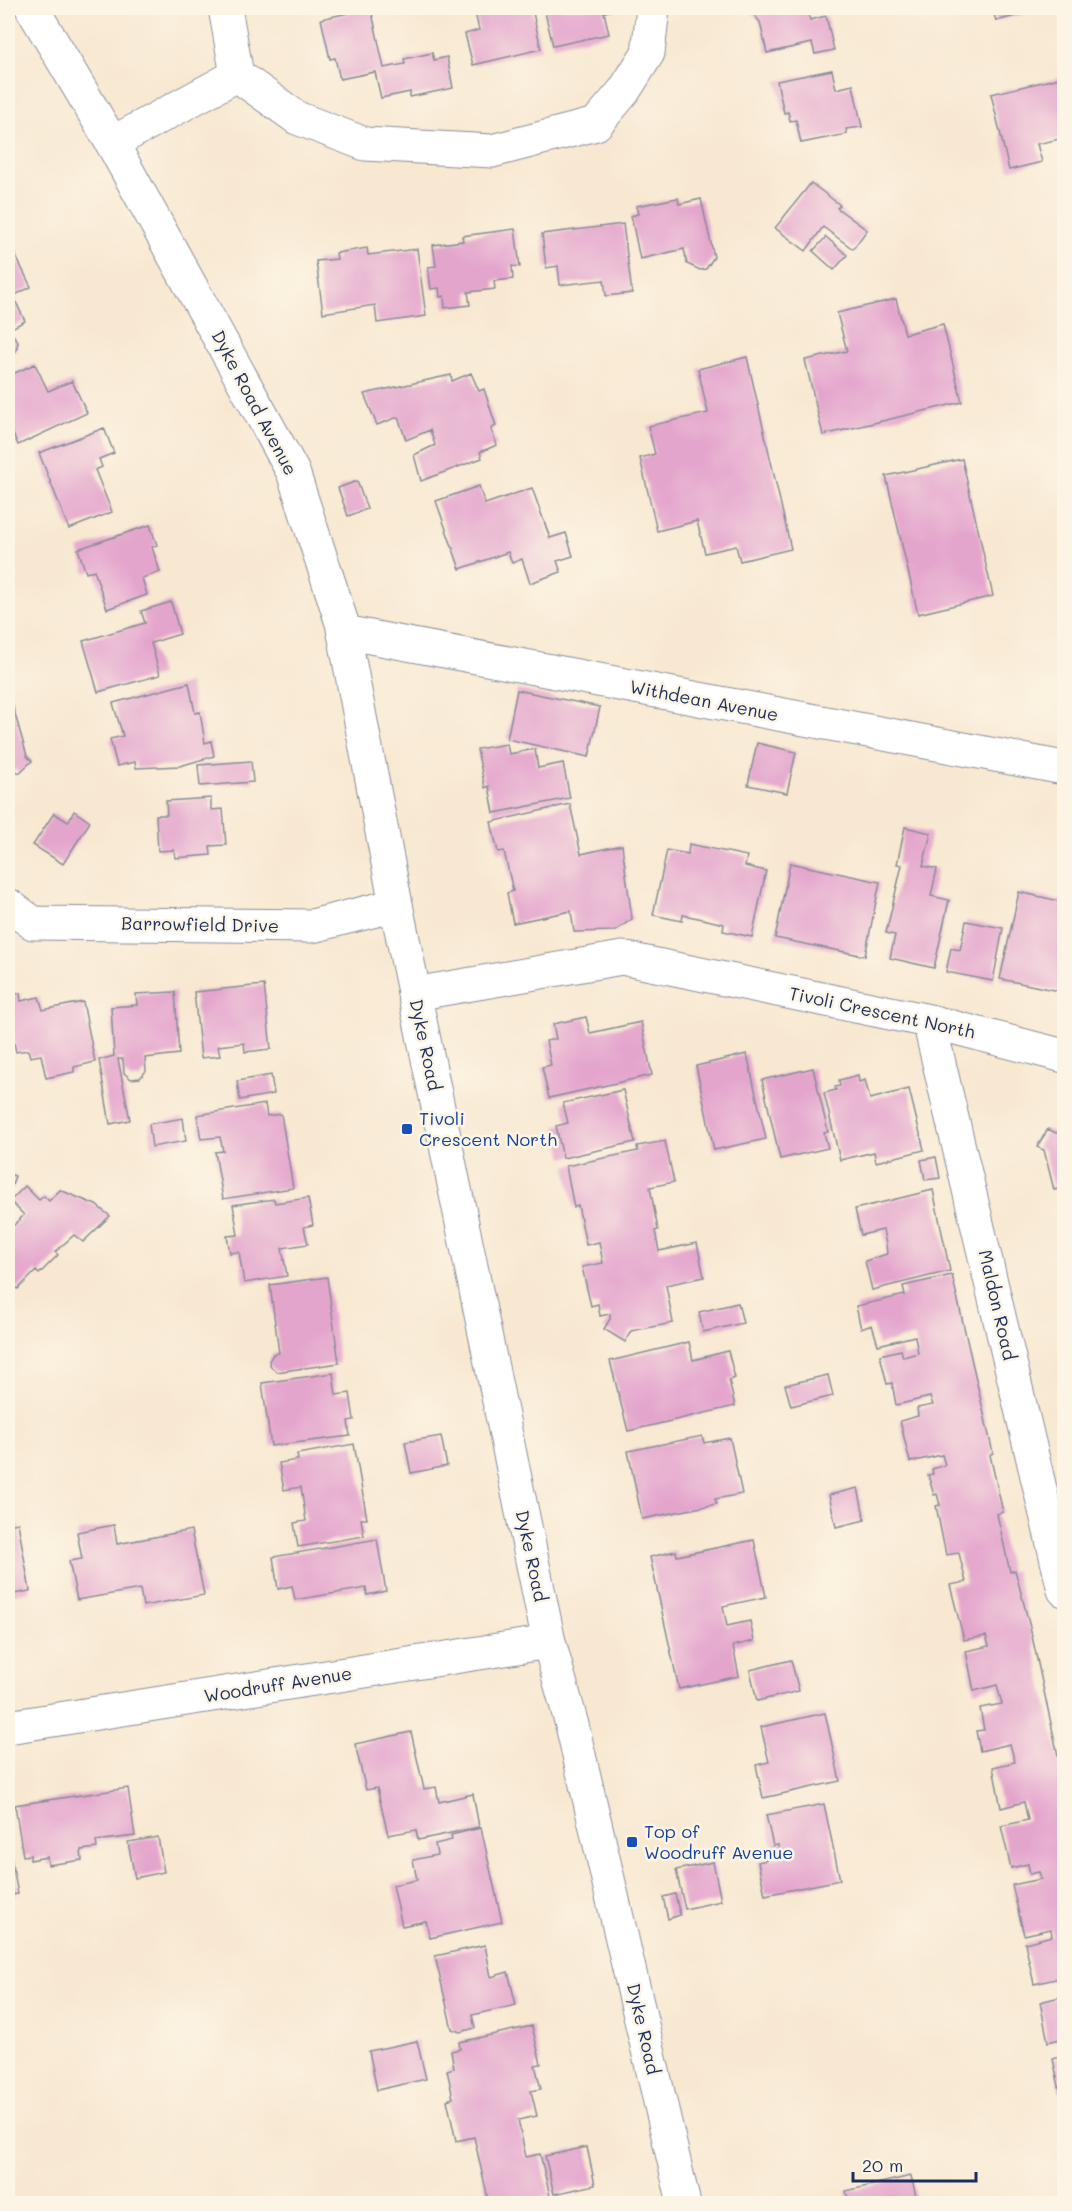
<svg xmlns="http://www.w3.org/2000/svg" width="1072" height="2211" font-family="Mali,sans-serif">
  <rect width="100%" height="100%" fill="#fcf5e5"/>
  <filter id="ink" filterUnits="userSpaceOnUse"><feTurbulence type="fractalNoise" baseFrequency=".0167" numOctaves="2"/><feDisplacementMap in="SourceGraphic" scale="12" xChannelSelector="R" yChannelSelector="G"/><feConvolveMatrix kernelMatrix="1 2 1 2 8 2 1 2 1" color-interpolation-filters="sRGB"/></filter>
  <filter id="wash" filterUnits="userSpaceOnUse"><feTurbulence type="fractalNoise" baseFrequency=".008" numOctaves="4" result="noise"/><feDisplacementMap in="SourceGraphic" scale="24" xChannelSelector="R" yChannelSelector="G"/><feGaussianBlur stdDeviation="1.35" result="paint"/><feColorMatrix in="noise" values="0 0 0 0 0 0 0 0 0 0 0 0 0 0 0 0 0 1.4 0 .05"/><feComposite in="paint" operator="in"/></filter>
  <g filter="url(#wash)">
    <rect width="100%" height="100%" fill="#f8e8d1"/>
    <g id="blocks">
      <path fill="#e4a5cd" d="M371,8l13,60 21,-4 -1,-5 28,-6 2,7 13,-3 6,31 -43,9v-5l-29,6 -6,-26 -35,7 -5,-21 -5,1 -9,-40z
        M474,8h58l9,41 -68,16 -8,-31 14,-4z
        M544,8h69l1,2 -10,2 5,22 -56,12z
        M744,8h63l3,12 16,-4 8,34 -19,4 -3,-11 -45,10 -7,-31 -9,-11 -6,1z
        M992,8h34l1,5 -31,8z
        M832,70l4,19 17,-4 9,42 -16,2 1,5 -46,9 -5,-23 -6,1 -2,-9 -4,1 -7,-32z
        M1064,77v61l-27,6 5,18 -33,8 -18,-76z
        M811,183l29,22 -3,3 30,22 -14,19 -30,-22 -17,24 -31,-23z
        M678,198l1,6 22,-5 13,58 -8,12 -6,1 -13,-6 -3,-15 -44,10 -9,-43 7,-2 -2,-8z
        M623,224l9,69 -26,3 -2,-16 -44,5 -2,-19 -12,2 -4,-34z
        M515,229l5,38 -8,-1 1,13 -19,2 1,8 -27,3 2,13 -25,3 -1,-12 -4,1 -1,-9 -8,1 -3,-22 8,-1 -3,-21 30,-4 -1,-5z
        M826,237l21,18 -13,15 -21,-19z
        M8,240l23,47 -18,9 12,25 -17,9z
        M367,248l1,7 49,-6 9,67 -49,7 -2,-18 -52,8 -7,-52 21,-2 -1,-6z
        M896,299l9,35 38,-10 19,78 -139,33 -18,-75 42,-9 -10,-38z
        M8,333l4,1 6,8 -2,9 -8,4z
        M747,357l44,192 -51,12 -4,-15 -31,7 -8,-32 -40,10 -17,-73 15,-4 -7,-28 60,-13 -10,-44z
        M35,364l13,27 24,-10 15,32 -69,32 -10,-22v-47z
        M471,373l8,18 5,-2 12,37 -5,3 6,16 -17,7 2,6 -61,23 -7,-26 21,-10 -5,-15 -24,10 -8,-23 -21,8 -13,-31 87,-19 1,6z
        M104,428l10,25 -15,6 3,8 -7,3 17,42 -43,17 -30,-76z
        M962,459l31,137 -75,18 -32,-138z
        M357,481l10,28 -19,7 -10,-28z
        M479,486l6,18 47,-16 18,50 16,-5 7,23 -16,5 4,11 -31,11 -8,-24 -10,4 -4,-11 -48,17 -24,-68z
        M150,525l7,20 -5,2 8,25 -18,6 5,17 -40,14 -13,-39 -8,3 -8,-24z
        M171,602l9,32 -29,9 9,32 -62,17 -15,-51 62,-18 -4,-12z
        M189,683l6,30 5,-1 5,31 6,-2 3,15 -34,10 -44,2 -1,-6 -18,4 -7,-27 13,-3 -10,-33z
        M517,690l83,17 -11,50 -82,-18z
        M9,693l18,63 5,5 -13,12 -5,-4 -6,5v-80z
        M757,743l39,9 -9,41 -39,-8z
        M507,744l2,10 26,-5 3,19 25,-5 7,35 -76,15 -5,-27 -4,2 -8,-39z
        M251,761l2,21 -53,4 -2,-21z
        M211,798v12l12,-1 3,36 -16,1 1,9 -36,3 -1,-8 -16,1 -2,-36h11l-1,-14z
        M570,804l11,50 41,-9 10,74 -17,12 -41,1 -3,-21 -58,12 -6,-30 6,-2 -9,-40 -6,1 -7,-30z
        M74,811l16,11 -27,42 -30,-19 21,-32 14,9z
        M905,827l26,6 -8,33 14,3 -6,27 18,4 -15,68 -44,-10 5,-23 -9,-2 16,-68 -5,-1z
        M689,844l58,12 -2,10 21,5 -14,66 -29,-6 1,-7 -21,-5 -20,-4 -1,6 -29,-6 14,-65 21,4z
        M790,863l90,19 -15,74 -90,-18z
        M1019,892l45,10 -3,24 3,1v65l-64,-13z
        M966,921l37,7 -10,53 -47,-9 5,-24 9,2z
        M264,985l7,64 -26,3 -1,-9 -26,3 2,10 -19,2 -7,-66z
        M175,992l4,62 -34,4 1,13 -6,7 -9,1 -7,-6 -1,-14h-5l12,61 -20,4 -11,-64 15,-4 -3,-49 26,-2 -1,-11z
        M20,993l1,8 18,-4 4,13 40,-8 12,60 -21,5v5l-28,6 -5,-23 -11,2 -2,-7 -12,2 -5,-23 -3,1v-34z
        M586,1017l4,16 51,-11 11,53 -103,23 -7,-31 9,-2 -5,-24 10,-2 -3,-15z
        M747,1054l19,85 -52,11 -18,-84z
        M813,1068l15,64 -4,1 4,15 -48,11 -18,-79z
        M271,1075l3,19 -34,6 -3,-19z
        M858,1075l1,7 6,-2 5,19 39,-10 15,61 -48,12 -2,-10 -34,8 -16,-67 12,-3 -1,-3 5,-1 -1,-6z
        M623,1090l12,52 -72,16 -7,-32 12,-3 -5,-20z
        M265,1104l2,12 14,-2 12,74 -70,11 -8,-47 8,-1 -3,-14 -19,2 -4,-24z
        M183,1118l3,23 -34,6 -3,-23z
        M1048,1129l8,4 8,-2v57l-10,2 -10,-40 -7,-3z
        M665,1141l9,41 -24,5 8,43 -3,1 4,20 38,-8 7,34 -38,8 7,38 -42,8 -6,11 -21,-13 6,-10v-5l-10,2 -2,-12 -7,2 -9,-39 21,-4 -4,-21 -13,3 -8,-40 -4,3 -8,-42 72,-15 -1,-5z
        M936,1157l4,21 -15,2 -4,-20z
        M8,1174l7,2 -7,22z
        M25,1186l14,14 5,-4 5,5 11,-11 36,15 14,11 -27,26 -9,-7 -19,17 3,3 -19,19 -3,-3 -18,18 -10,-10v-48l16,-16 -14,-14z
        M933,1190l17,81 -78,19 -7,-29 22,-7 -1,-10 -3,-14 -22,5 -6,-26z
        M308,1198l5,27 -9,2 4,17 -26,4 5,28 -43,7 -5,-31 -9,1 -3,-17 11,-1 -5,-30 41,-6 1,4z
        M952,1275l41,178 -3,2 13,57 -6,2 13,58 5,-2 15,57 34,156v194l-30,7 -9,-41 27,-7 -1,-7 -27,6 -12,-50 29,-6 -2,-7 -9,2 -2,-10 -17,4 -10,-42 27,-6 -4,-18 -23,6 -8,-41 22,-5 -5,-18 -30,7 -4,-20 8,-1 -4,-22 22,-4 -5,-19 -23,6 -8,-40 23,-5 -3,-10 -22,4 -14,-55 16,-3 -7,-29 -13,2 -10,-49 4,-1 -3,-11 -3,1 -6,-20 5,-1 -1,-5 13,-4 -3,-10 -32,7 -10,-41 18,-5 -1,-8 16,-3 -3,-8 -34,8 -4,-22 -5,1 -7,-29 21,-5 2,7 15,-4 -3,-17 -37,9 -6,-20 -11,4 -5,-23 49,-11 -2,-9z
        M327,1277l12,86 -62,9 -6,-5 -2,-6 4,-7 6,-1 -9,-68z
        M738,1303l5,20 -40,9 -4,-20z
        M689,1342l4,18 35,-9 7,27 -6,2 6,26 -107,25 -18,-70z
        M333,1373l3,22 14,-2 4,27 -6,1 2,15 -79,10 -9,-63z
        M828,1375l5,21 -42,10 -6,-21z
        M441,1436l6,30 -36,7 -6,-31z
        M702,1436l2,7 26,-5 12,56 -27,5 2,5 -75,15 -14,-68z
        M354,1444l13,75h-6l3,17 -66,11 -4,-24 12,-2 -5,-34 -17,3 -5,-27 19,-3 -1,-6z
        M858,1488l7,32 -29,7 -7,-32z
        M18,1523l12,68 -22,4v-70z
        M114,1525l3,19 74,-14 13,65 -61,11 -3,-17 -63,11 -8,-39 13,-2 -5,-27z
        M377,1539l9,52 -19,4 -1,-7 -71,12 -3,-14 -14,3 -5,-32z
        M754,1540l12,57 -43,9 4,20 23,-5 4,20 -21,5 6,30 -60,13 -29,-132 26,-6 1,5z
        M791,1660l8,31 -42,10 -7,-31z
        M825,1713l15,68 -77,17 -7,-33 13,-3 -8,-35z
        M411,1732l13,57 12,-2 3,15 34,-8 6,33 -61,13 -2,-10 -28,5 -11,-47 -11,2 -11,-46z
        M128,1788l7,48 -39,5 1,7 -16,2 1,10 -34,5 -1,-8 -17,3v-5l-7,1 -8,-51z
        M824,1804l16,76 -75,15 -7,-33 22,-5 -2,-12 -5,1 -7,-31z
        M481,1828l21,94 -72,16 -4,-17 -24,5 -9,-41 24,-5 -4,-20 24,-5 -2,-11 17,-4 -1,-5z
        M158,1837l6,35 -29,6 -7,-36z
        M8,1841l10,53 -10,1z
        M713,1862l8,39 -36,8 -9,-39z
        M675,1894l5,21 -12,4 -5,-22z
        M485,1945l6,32 17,-5 8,33 -44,10 3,13 -15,4 -8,-3 -17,-73z
        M1064,1996v42l-16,4 -8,-40z
        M532,2026l9,38 -6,1 6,24 -10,2 6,25 -19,4 8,37 14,-3 10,42 -34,8h-27l-15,-67 -18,4 -9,-41 6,-2 -6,-28 7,-2 -3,-17 9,-2 -1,-7z
        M417,2041l9,38 -49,11 -8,-39z
        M1064,2056v44h-2l-9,-41z
        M587,2147l8,38 -41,9 -9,-38z
        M911,2176l7,28h-69l-3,-13z"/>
    </g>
  </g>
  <g filter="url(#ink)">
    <use href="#blocks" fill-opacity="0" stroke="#8a8c98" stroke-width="1.5"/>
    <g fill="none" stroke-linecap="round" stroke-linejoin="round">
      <defs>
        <path id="street" d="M225,8l12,67 60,43 68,26 127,7 104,-27 28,-33 24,-38 5,-45
          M112,143l125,-68
          M344,632l720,136
          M8,905l25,18 279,3 84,-21
          M414,994l208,-36 307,63 135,35
          M929,1021l135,569
          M8,1727l541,-85"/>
        <path id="secondary" d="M32,8l80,135 181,329 49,151 54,282 153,737 23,83 112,479"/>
      </defs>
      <use href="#street" stroke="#8a8c98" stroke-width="35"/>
      <use href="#secondary" stroke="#8a8c98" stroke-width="35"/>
      <use href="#street" stroke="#fff" stroke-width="33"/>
      <use href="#secondary" stroke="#fff" stroke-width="33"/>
    </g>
  </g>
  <g fill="#1a4fb4" stroke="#fcf5e5" stroke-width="2">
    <rect x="401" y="1123" width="12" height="12" rx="3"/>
    <rect x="626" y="1836" width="12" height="12" rx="3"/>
  </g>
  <g text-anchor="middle" stroke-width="5" stroke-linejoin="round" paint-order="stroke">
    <g font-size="18" fill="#1b2f5e" stroke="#fcf5e5">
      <text transform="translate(254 403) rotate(62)" y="6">Dyke Road Avenue</text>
      <text transform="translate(704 701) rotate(11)" y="6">Withdean Avenue</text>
      <text transform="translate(200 925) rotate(1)" y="6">Barrowfield Drive</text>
      <text transform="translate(882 1013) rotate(12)" y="6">Tivoli Crescent North</text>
      <text transform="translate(425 1045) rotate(78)" y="6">Dyke Road</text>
      <text transform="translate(997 1305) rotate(77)" y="6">Maldon Road</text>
      <text transform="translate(531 1556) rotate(78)" y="6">Dyke Road</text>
      <text transform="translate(278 1685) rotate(-9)" y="6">Woodruff Avenue</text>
      <text transform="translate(643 2029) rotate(77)" y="6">Dyke Road</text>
    </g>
    <g font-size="18" fill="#164399" stroke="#fcf5e5" text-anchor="start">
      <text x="419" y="1125">Tivoli<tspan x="419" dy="21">Crescent North</tspan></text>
      <text x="644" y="1838">Top of<tspan x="644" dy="21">Woodruff Avenue</tspan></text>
    </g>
  </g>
  <rect width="1072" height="2211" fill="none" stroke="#fcf5e5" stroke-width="30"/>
  <path d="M853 2172v9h123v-9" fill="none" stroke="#1b2f5e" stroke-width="3"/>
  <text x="862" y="2172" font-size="18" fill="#1b2f5e" stroke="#fcf5e5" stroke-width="4.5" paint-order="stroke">20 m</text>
</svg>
